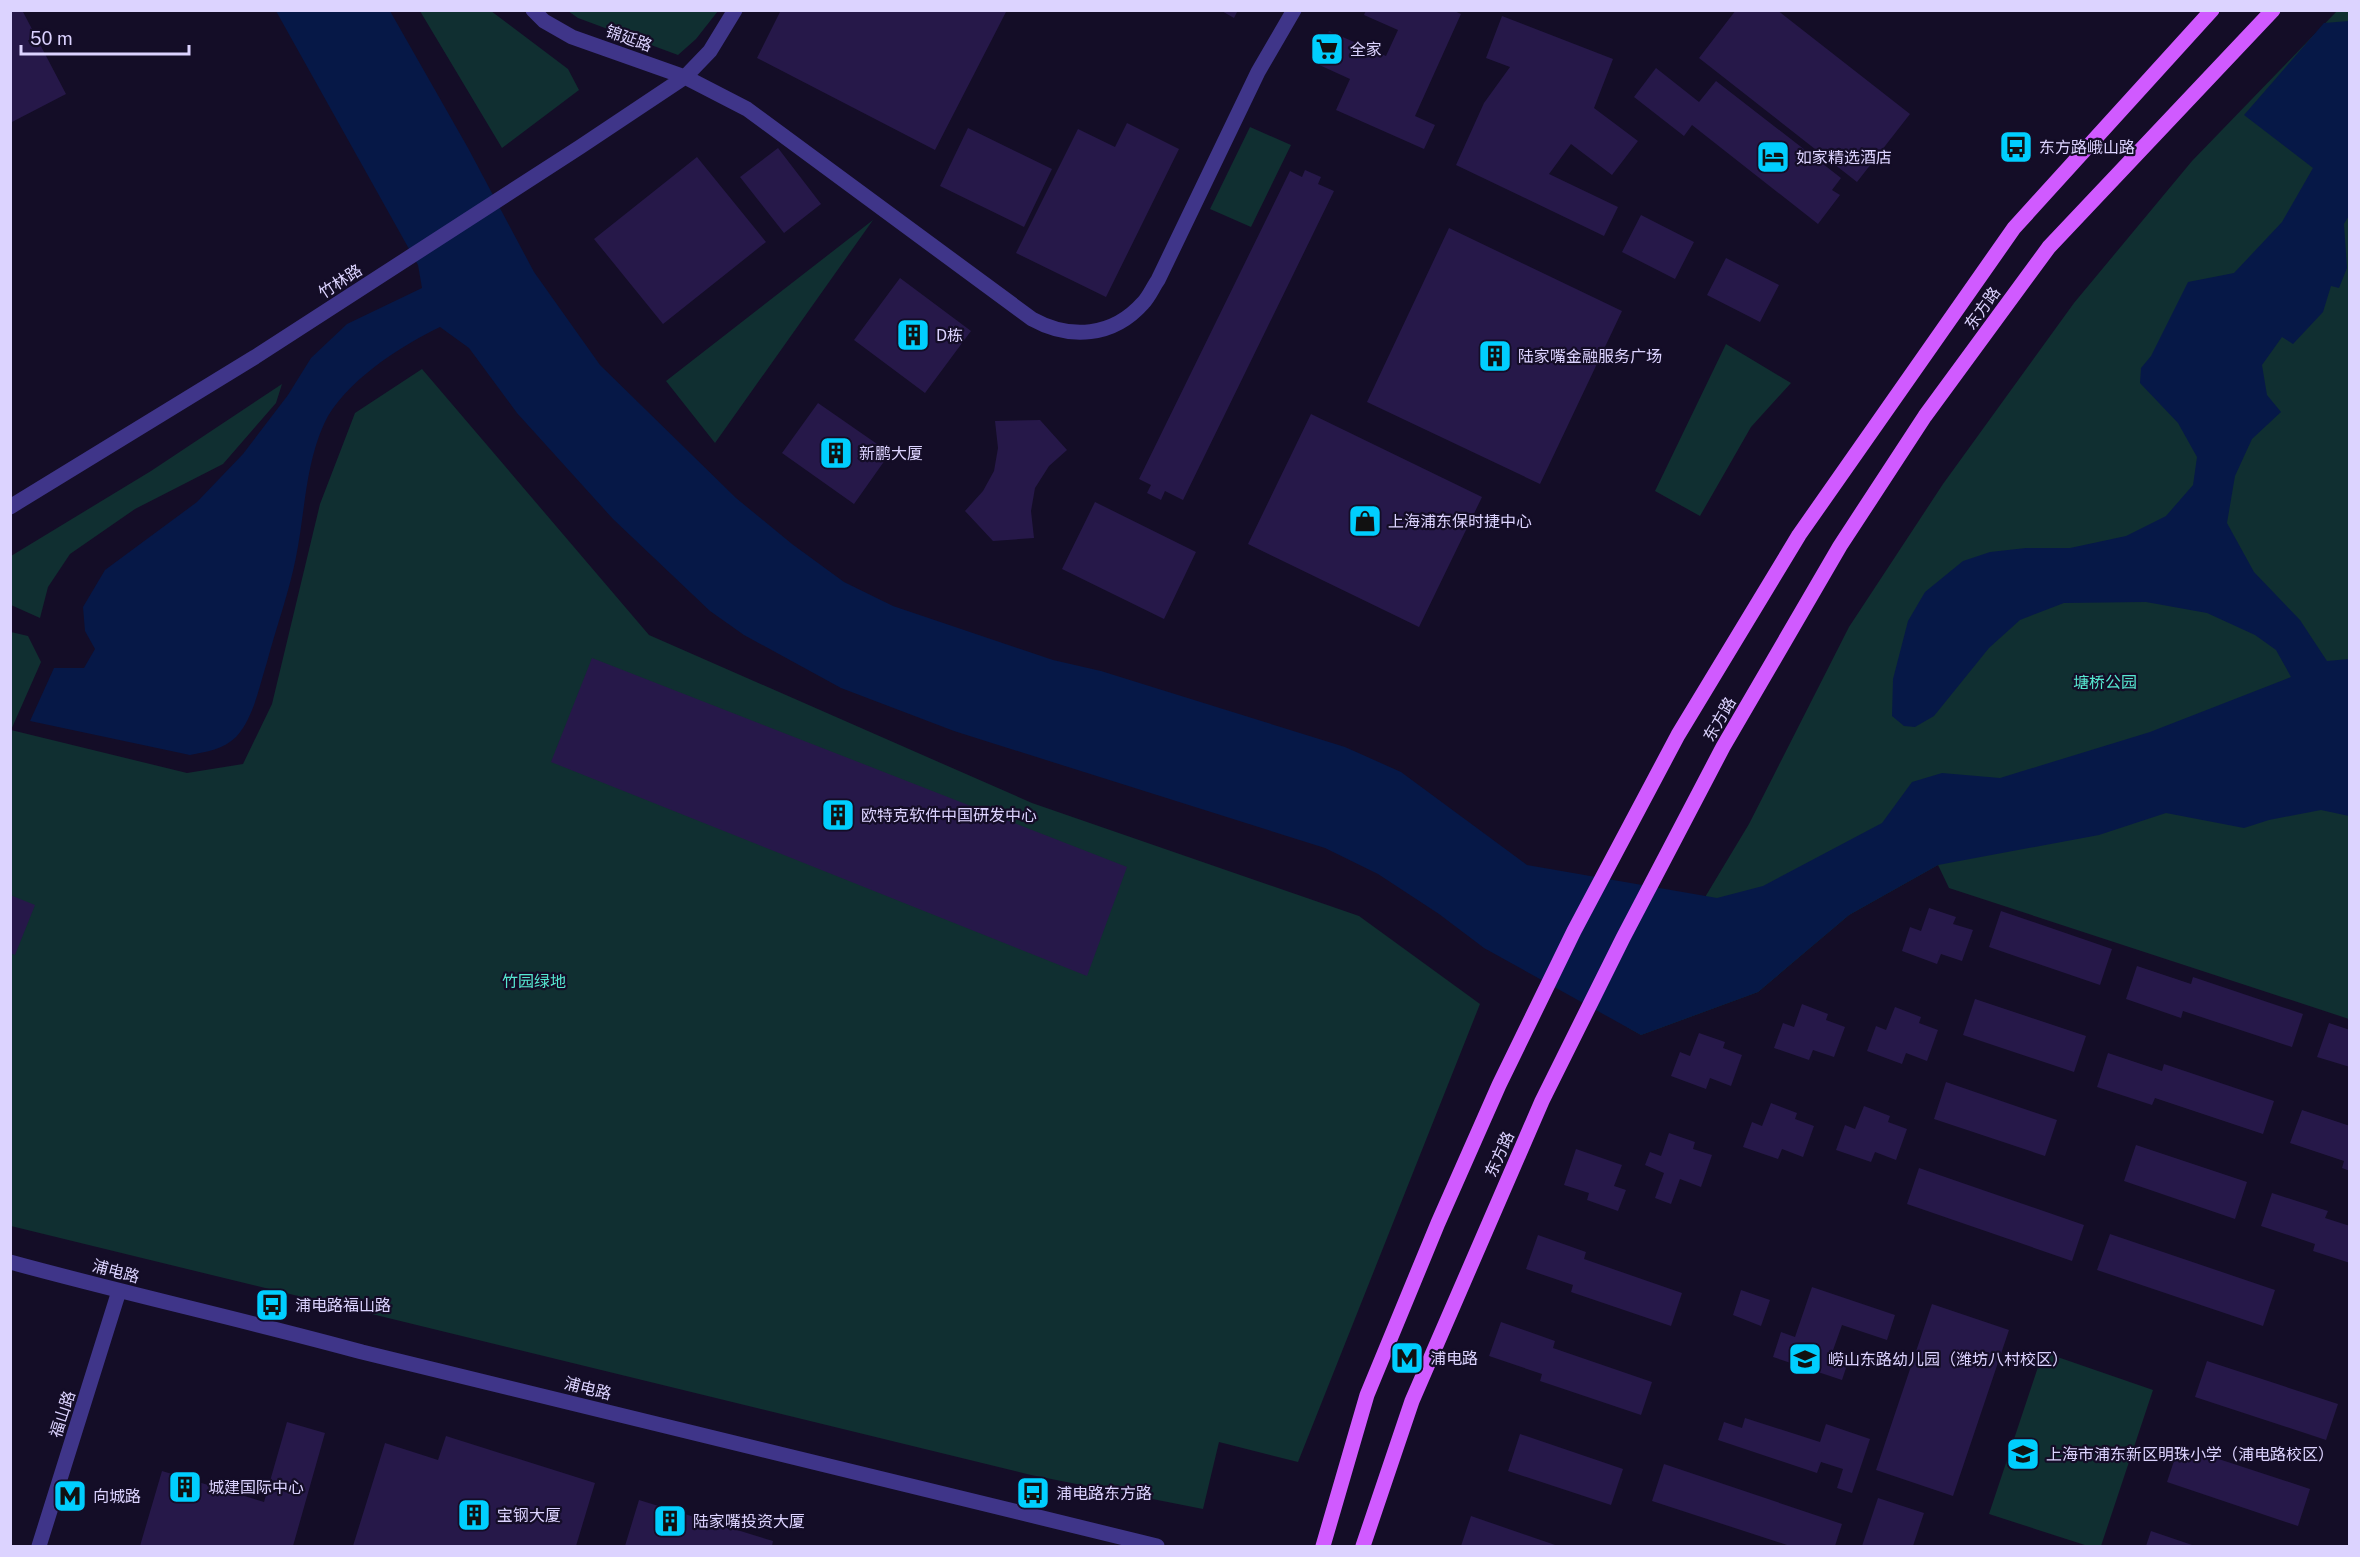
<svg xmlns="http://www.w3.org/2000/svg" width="2360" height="1557" font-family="'Public Sans','Noto Sans SC',sans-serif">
  <rect width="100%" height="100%" fill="#140d27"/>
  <path fill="#102f31" d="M420,11h71l77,58 11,21 -77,58z
    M568,11h150l-22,28 -18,16 -100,-37z
    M2337,11h12v1008l-400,-131 -11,-23 -89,50 -91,77 -117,43 -14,-8 122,-203 100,-197 94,-143 131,-181 118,-142z
    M1250,127l41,18 -40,82 -41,-18z
    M873,220l-158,223 -49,-62z
    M1726,344l65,39 -40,44 -51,89 -45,-25z
    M422,369l227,266 383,168 327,113 121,88 -182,458 -79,-20 -16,67 -172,-34 -1020,-249v-496l176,43 56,-9 29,-60 48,-200 35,-91z
    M282,384l-6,19 -53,61 -88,45 -65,45 -22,33 -8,31 -29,-13v-49l140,-85z
    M11,632l17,4 13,26 -30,68z
    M2043,1352l110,38 -52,156h-13l-99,-32z"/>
  <path fill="#061847" d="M276,11h114l78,137 66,124 66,93 136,133 56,46 52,38 49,24 160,54 48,11 244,76 56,25 126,93 190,33 46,-12 119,-63 30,-41 30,-9 58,5 150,-46 141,-55 -15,-27 -21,-15 -48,-22 -61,-11 -82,1 -44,17 -31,28 -55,68 -19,11 -11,-1 -12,-10 1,-37 15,-58 17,-29 38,-31 27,-9 36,-4h44l56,-12 40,-20 27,-31 4,-28 -19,-34 -38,-40 1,-15 10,-12 37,-74 46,-9 48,-51 31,-54 -69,-53 80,-92 25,-2 1,193 -6,10 3,44 -8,20 -8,-2 -8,26 -30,32 -11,-7 -20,28 5,30 14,17 -29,27 -17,37 -8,47 27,49 46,48 27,41 22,-2v157l-28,-6 -52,10 -25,8 -78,-15 -67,22 -161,30 -89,50 -91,77 -117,43 -157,-87 -45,-34 -61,-40 -53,-26 -371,-117 -113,-43 -97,-53 -34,-24 -97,-92 -96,-106 -48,-65 -29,-21c-40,19 -97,56 -116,97 -19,42 -19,89 -28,133 -7,36 -20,71 -29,105 -8,25 -13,55 -31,75 -12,12 -30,15 -46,18l-160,-34 24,-53h30l11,-19 -10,-18 -2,-24 22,-37 92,-68 46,-48 45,-59 23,-37 36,-34 75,-36 -4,-23z"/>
  <path fill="#261849" d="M10,10h12l44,84 -56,29z
    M781,10h226l-72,140 -178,-92z
    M1220,10h18l-4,8z
    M1366,10h86l9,4 -46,102 20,9 -11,24 -88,-39 14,-31 -35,-16 14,-32 57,25 12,-26 -34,-15z
    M1736,10h41l133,104 -53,68 -158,-124z
    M1502,16l111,43 -19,49 44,33 -26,34 -41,-31 -22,30 69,33 -14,29 -148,-71 28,-62 26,-36 -24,-9z
    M1656,68l43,34 17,-21 125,97 -9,12 8,5 -22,29 -126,-99 -8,11 -50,-39z
    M1127,123l52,26 -73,148 -90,-44 62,-124 37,18z
    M968,128l84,41 -28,58 -84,-41z
    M778,148l43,56 -37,29 -44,-56z
    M697,157l69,85 -103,82 -69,-85z
    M1305,170l16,7 -3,7 16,7 -151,309 -18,-9 -4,9 -14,-7 4,-8 -12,-6 151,-308 12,6z
    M1641,215l53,27 -19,37 -53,-27z
    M1449,228l173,83 -82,173 -173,-82z
    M1726,258l53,27 -19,37 -53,-27z
    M900,278l71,53 -46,62 -71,-53z
    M818,403l72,50 -36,51 -72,-51z
    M1311,414l171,83 -63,130 -171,-83z
    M1040,420l27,30 -18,16 -14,22 -4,23 3,27 -41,3 -28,-30 18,-20 11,-20 4,-23 -3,-27z
    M1095,502l101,50 -32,67 -102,-50z
    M592,658l535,209 -40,109 -536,-214z
    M10,895l25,10 -20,50 -5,-2z
    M1929,908l27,9 -3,7 20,6 -11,31 -21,-7 -4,10 -35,-13 8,-24 11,4z
    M2001,911l111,38 -12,36 -111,-38z
    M2137,966l54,18 2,-7 110,37 -11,33 -109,-36 -2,7 -55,-19z
    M1975,999l111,37 -12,36 -111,-37z
    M1802,1004l26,10 -2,6 19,7 -11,30 -21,-7 -4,10 -35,-12 9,-25 11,4z
    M1895,1007l26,10 -2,6 19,7 -11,31 -21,-8 -4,11 -35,-13 9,-25 10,4z
    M2329,1023l21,7v37l-33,-10z
    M1699,1033l26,9 -2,6 19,7 -11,31 -21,-8 -4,11 -35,-13 9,-24 10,4z
    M2108,1053l54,18 2,-7 110,37 -11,33 -108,-36 -3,7 -55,-18z
    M1946,1082l111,38 -12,36 -111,-37z
    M1771,1103l26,10 -2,6 19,7 -11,31 -21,-8 -4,10 -35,-12 9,-25 10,4z
    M1864,1106l26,10 -2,6 19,7 -11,31 -21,-8 -4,10 -35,-12 9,-25 10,4z
    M2302,1110l48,16v45l-8,-3 2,-7 -54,-18z
    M1669,1133l26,9 -2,7 19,6 -11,32 -21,-8 -9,25 -16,-6 9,-25 -19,-8 5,-13 11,4z
    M2136,1145l111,37 -12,37 -111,-38z
    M1576,1149l46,16 -8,21 12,4 -8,21 -31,-11 2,-7 -25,-8z
    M1919,1168l165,57 -12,36 -165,-57z
    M2272,1193l56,18 -3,7 25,8v37l-37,-12 2,-7 -54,-18z
    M2110,1234l165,56 -12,36 -166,-56z
    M1538,1235l48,17 -2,7 98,34 -11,33 -100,-34 2,-7 -47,-16z
    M1812,1287l83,28 -8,25 -45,-15 -10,28 17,6 -7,21 -69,-23 8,-25 14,5z
    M1741,1290l29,10 -9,26 -28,-11z
    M1932,1304l77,26 -56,166 -77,-26z
    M1501,1322l54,19 -2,7 99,34 -11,33 -101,-34 2,-7 -53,-18z
    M2207,1361l131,43 -12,36 -131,-43z
    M1745,1418l75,24 6,-18 44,15 -18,54 -15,-5 6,-19 -22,-7 -4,11 -99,-33 6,-18 18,6z
    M287,1422l38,11 -32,113h-153l22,-75 102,31z
    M1520,1434l103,35 -12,36 -103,-34z
    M446,1436l149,47 -19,63h-223l32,-103 53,17z
    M2179,1446l131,43 -12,37 -131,-44z
    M1664,1464l178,60 -7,22h-45l-138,-45z
    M1878,1498l46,15 -11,33h-51z
    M639,1500l134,41 -1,5h-147z
    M1471,1516l87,30h-97z
    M2151,1531l44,15h-49z"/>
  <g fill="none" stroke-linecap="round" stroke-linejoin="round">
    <path stroke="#3f3589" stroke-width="15" d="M533,10l11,11 28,16 113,40 62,32 285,210c38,21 81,18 111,-16 6,-6 10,-16 15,-23l100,-208 36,-62
      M10,507l245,-150 325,-210 105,-70 25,-26 25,-41
      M10,1262c117,32 235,58 352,90l795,194
      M39,1546l80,-255"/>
    <path stroke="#d05aff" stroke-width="15" d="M1323,1546l44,-151 71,-172 61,-138 75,-154 104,-196 121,-200 215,-307 198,-218
      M1363,1546l49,-145 130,-300 81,-163 100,-191 117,-201 85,-130 124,-169 224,-237"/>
  </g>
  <defs>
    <symbol id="supermarket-square" viewBox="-11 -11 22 22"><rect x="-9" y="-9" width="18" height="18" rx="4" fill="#00cefe" stroke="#140d27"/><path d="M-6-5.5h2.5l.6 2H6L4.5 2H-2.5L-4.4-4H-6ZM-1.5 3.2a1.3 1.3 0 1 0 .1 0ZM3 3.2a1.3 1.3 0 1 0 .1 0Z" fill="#111"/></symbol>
    <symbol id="bus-square" viewBox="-11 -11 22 22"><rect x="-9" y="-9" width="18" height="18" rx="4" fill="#00cefe" stroke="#140d27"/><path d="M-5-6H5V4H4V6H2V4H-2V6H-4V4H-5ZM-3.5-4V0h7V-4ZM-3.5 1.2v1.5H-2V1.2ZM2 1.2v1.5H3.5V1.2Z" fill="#111"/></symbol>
    <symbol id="hotel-square" viewBox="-11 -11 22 22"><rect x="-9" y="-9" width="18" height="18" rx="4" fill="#00cefe" stroke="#140d27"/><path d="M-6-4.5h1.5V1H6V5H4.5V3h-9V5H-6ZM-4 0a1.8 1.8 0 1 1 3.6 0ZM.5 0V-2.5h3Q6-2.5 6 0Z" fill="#111"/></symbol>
    <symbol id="building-square" viewBox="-11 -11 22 22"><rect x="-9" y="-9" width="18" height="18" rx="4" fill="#00cefe" stroke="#140d27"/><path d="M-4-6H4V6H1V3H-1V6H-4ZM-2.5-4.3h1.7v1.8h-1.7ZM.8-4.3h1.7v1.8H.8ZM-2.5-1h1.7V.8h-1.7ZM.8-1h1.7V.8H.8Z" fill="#111"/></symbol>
    <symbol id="shop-square" viewBox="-11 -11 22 22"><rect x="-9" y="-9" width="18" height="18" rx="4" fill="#00cefe" stroke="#140d27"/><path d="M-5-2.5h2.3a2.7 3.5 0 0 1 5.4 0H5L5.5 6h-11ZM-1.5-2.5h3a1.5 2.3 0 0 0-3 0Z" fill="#111"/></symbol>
    <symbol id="metro-square" viewBox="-11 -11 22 22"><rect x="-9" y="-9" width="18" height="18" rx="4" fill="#00cefe" stroke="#140d27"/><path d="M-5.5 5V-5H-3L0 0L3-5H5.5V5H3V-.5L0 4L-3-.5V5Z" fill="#111"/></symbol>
    <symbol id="school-square" viewBox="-11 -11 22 22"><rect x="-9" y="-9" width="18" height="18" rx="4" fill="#00cefe" stroke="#140d27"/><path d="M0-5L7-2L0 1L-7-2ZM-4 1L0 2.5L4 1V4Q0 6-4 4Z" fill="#111"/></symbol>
  </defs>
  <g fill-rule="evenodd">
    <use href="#supermarket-square" x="1308" y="30" width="38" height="38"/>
    <use href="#bus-square" x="1997" y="128" width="38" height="38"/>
    <use href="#hotel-square" x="1754" y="138" width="38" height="38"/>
    <use href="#building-square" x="894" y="316" width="38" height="38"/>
    <use href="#building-square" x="1476" y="337" width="38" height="38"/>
    <use href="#building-square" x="817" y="434" width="38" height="38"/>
    <use href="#shop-square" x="1346" y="502" width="38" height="38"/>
    <use href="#building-square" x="819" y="796" width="38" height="38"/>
    <use href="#bus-square" x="253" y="1286" width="38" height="38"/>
    <use href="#metro-square" x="1388" y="1339" width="38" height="38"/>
    <use href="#school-square" x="1786" y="1340" width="38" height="38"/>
    <use href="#school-square" x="2004" y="1435" width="38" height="38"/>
    <use href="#building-square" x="166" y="1468" width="38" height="38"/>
    <use href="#bus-square" x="1014" y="1474" width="38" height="38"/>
    <use href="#metro-square" x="51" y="1477" width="38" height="38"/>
    <use href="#building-square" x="455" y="1496" width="38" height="38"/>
    <use href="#building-square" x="651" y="1502" width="38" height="38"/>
  </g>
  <g text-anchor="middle" stroke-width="4.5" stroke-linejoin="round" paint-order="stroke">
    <g font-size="16" fill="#dcd3ff" stroke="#140d27">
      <text transform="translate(629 38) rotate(20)" y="6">锦延路</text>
      <text transform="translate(340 281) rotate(-33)" y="6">竹林路</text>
      <text transform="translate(1982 308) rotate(-54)" y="6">东方路</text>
      <text transform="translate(1719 719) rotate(-60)" y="6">东方路</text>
      <text transform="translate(1499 1154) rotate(-66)" y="6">东方路</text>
      <text transform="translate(116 1271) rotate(15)" y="6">浦电路</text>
      <text transform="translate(588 1388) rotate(14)" y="6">浦电路</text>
      <text transform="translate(62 1414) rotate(-72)" y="6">福山路</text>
    </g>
    <g font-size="16" fill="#dcd3ff" stroke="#140d27" text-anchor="start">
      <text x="1350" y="55">全家</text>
      <text x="2039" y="153">东方路峨山路</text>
      <text x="1796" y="163">如家精选酒店</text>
      <text x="936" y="341">D栋</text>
      <text x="1518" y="362">陆家嘴金融服务广场</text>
      <text x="859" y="459">新鹏大厦</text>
      <text x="1388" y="527">上海浦东保时捷中心</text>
      <text x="861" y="821">欧特克软件中国研发中心</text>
      <text x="295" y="1311">浦电路福山路</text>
      <text x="1430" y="1364">浦电路</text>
      <text x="1828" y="1365">崂山东路幼儿园（潍坊八村校区）</text>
      <text x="2046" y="1460">上海市浦东新区明珠小学（浦电路校区）</text>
      <text x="208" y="1493">城建国际中心</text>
      <text x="1056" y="1499">浦电路东方路</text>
      <text x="93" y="1502">向城路</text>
      <text x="497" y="1521">宝钢大厦</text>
      <text x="693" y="1527">陆家嘴投资大厦</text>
    </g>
    <g font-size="16" fill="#56e8d1" stroke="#140d27">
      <text x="2105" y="688">塘桥公园</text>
      <text x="534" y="987">竹园绿地</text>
    </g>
  </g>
  <rect width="2360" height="1557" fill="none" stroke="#dcd3ff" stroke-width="24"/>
  <path d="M21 45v9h168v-9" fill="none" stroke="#dcd3ff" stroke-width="3"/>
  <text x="30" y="45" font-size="18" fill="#dcd3ff" stroke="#140d27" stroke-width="4.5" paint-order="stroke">50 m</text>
</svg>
